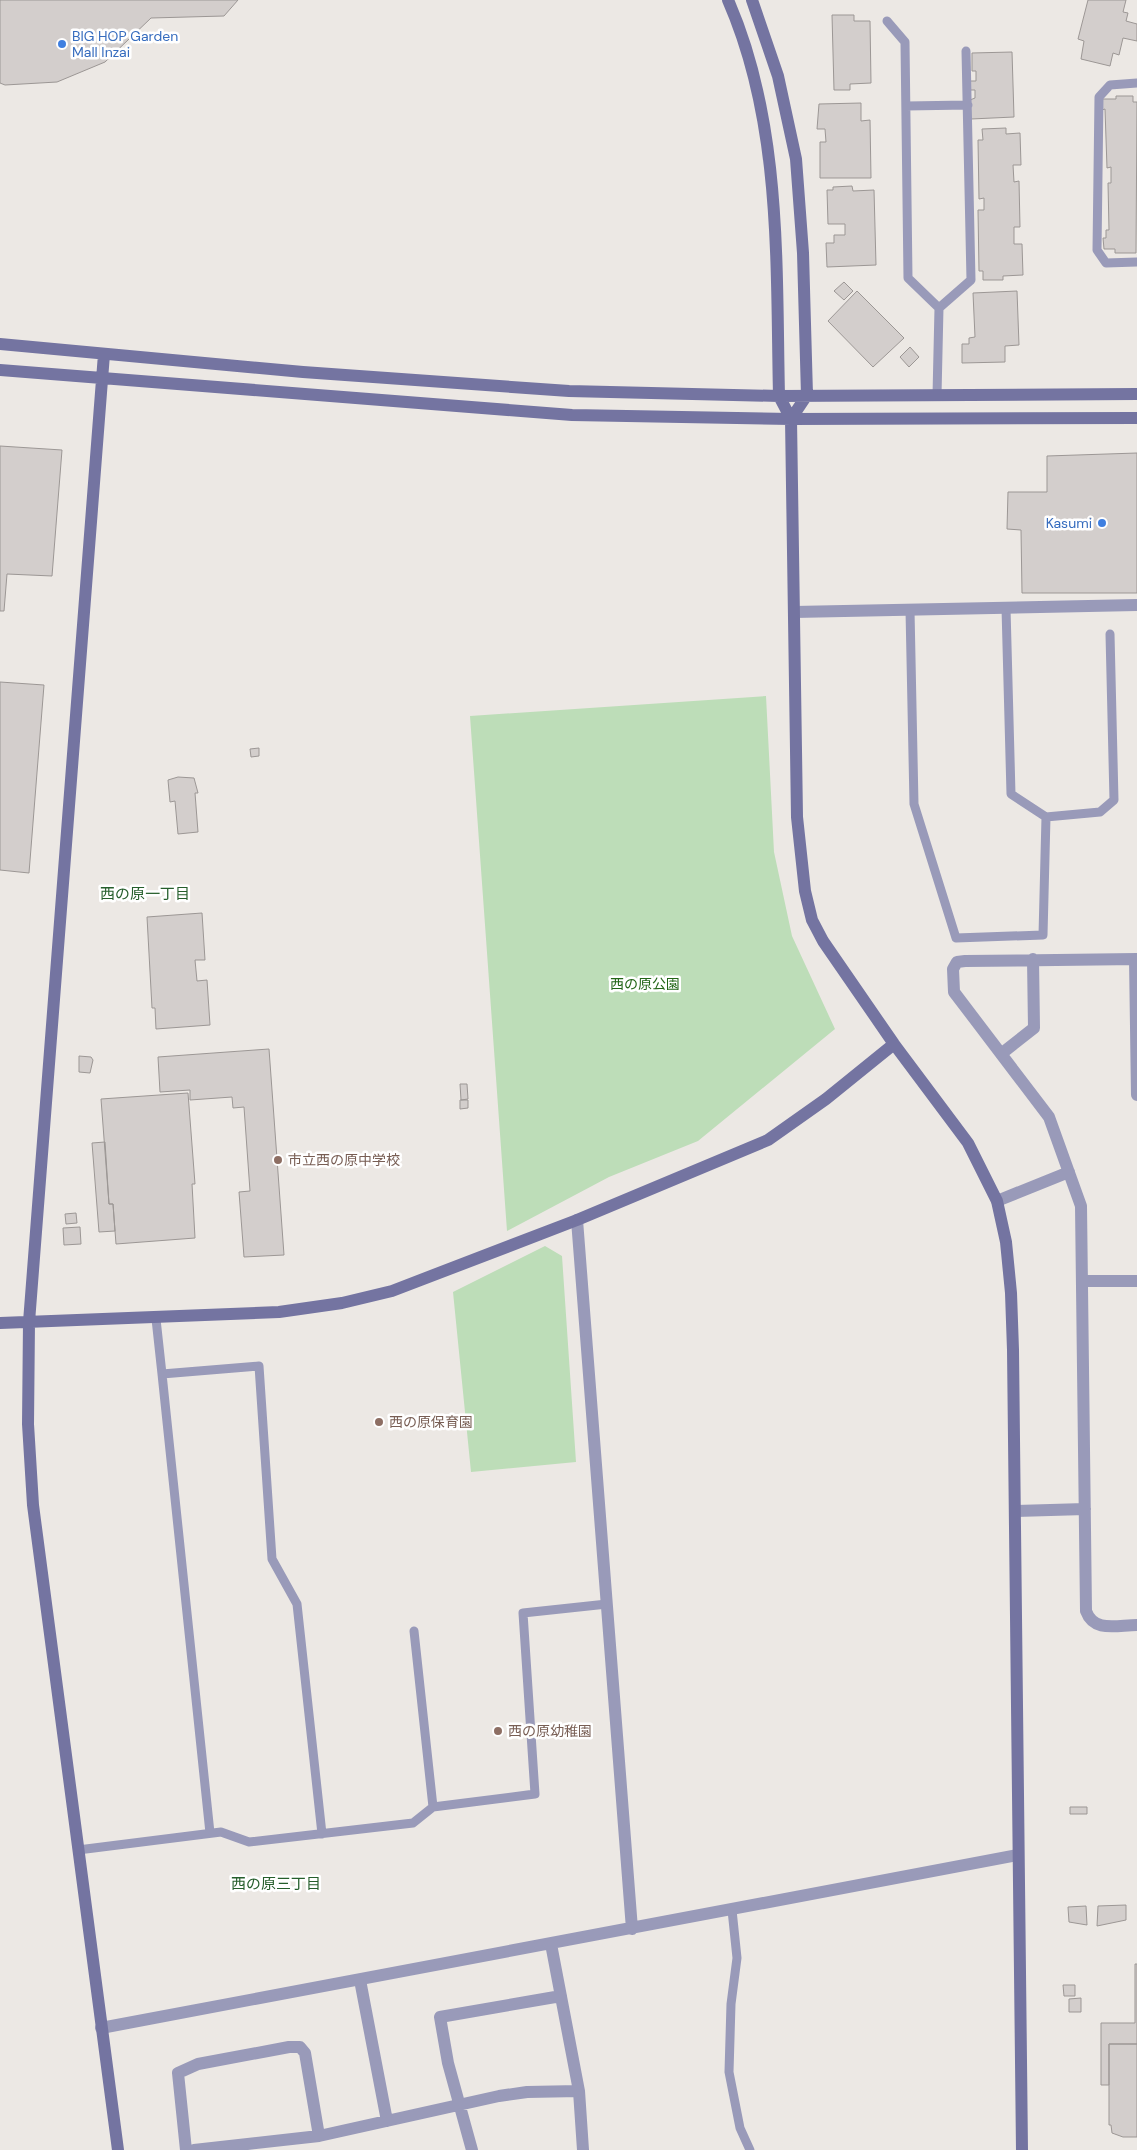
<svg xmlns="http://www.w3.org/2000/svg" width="1137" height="2150" font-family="'DM Sans','Noto Sans JP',sans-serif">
  <rect width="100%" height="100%" fill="#ece8e4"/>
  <path fill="#bdddb8" d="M766,696l8,156 18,84 43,93 -137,112 -89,36 -102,54 -37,-515z
    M545,1246l17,10 14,206 -105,10 -18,-180z"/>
  <path fill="#d3cecc" stroke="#9c9795" d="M0,0h238l-14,16 -73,2 -46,44 -48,20 -52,3 -5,-2z
    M1088,0h38l-3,12 5,1 -2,8 11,3v17l-14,-3 -4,17 -6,-2 -3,13 -29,-7 3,-18 -6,-2z
    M832,15h22v6h16l1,62 -21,1v6h-16z
    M1012,52l2,65 -43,2 -1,-19 5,-2v-8h-6v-9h7v-10h-4v-18z
    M1116,96h17v6h4l-1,151h-21v-4h-11l-1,-11h3v-8h3l-1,-47h3v-16l-4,1 -2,-59 -3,1v-11h14z
    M861,103v18l9,-1 1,58h-51v-36h6l-1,-13h-8l2,-25z
    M1006,128v6l14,-1 1,32h-8l1,17 5,-1 1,46h-6v17h8l1,31 -20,1v4h-20v-9h-4l-1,-61h6v-12l-5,1 -1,-59h5l-1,-11z
    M852,186l1,5 21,-1 2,75 -49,2 -1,-24h8v-8h11v-11h-17l-1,-34h6v-3z
    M844,282l9,9 -9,9 -10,-9z
    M857,291l47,47 -31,29 -45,-46z
    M1017,291l2,54 -14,1v16l-43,1v-19h7v-6l6,-1 -2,-44z
    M910,347l9,10 -10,10 -9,-10z
    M0,446l62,4 -10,126 -45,-2 -3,37h-4z
    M1137,453v140h-115l-1,-63 -14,-1 1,-37h39v-36z
    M0,682l44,3 -15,188 -29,-3z
    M259,748v8l-8,1 -1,-8z
    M178,777l16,1 4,15h-3l3,39 -20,2 -3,-33 -5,1 -2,-22z
    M202,913l3,47h-10l2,21 10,-1 3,45 -54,4 -1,-21h-3l-5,-91z
    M269,1049l15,206 -40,2 -5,-65 11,-1 -6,-84 -11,1 -1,-11 -42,3v-10l-30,2 -2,-35z
    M79,1056l12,1 2,3 -3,13 -11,-1z
    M460,1084h7l1,15 -7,1z
    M188,1093l7,91h-3l3,54 -79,6 -3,-40h-4l-8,-105z
    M460,1100h8v8l-8,1z
    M105,1142l4,62h4l2,27 -16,1 -7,-89z
    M76,1213l1,10 -11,1 -1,-10z
    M80,1227l1,17 -17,1 -1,-17z
    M1070,1807h17v7h-17z
    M1126,1905v15l-29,6 1,-20z
    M1086,1906l1,19 -18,-3 -1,-15z
    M1135,1964h2v80h-28v41h-8v-62h34z
    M1063,1985h12v11h-11z
    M1081,1998v14h-12v-13z
    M1109,2044h28v93h-14l-11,-4 -1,-8h-2z"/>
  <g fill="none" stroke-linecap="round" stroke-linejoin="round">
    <path stroke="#999ab9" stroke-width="9" d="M887,21l18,21 3,236 31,30
      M1137,83l-27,2 -11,12 -2,153 9,13 31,-1
      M906,106l62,-1
      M937,395l2,-87 32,-28 -5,-229
      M1006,608l5,186 35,23
      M910,610l4,194 42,134 87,-3 3,-118 54,-5 14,-12 -4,-166
      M156,1319l6,55 97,-8 13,193 25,45 25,230
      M162,1374l48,459
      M414,1631l19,176
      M78,1850l143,-18 28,10 164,-19 20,-16 102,-13 -12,-181 84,-9
      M732,1910l5,48 -6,46 -2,68 11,56 10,22"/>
    <path stroke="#999ab9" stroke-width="12" d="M794,612l343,-7
      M1135,959l2,136
      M1137,959l-172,2 -8,1 -4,7 1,23 95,125 32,89 5,405c8,22 31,14 51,14
      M1001,1054l33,-26 -1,-69
      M997,1201l72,-29
      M577,1220l55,709
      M1082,1281h55
      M1015,1511l70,-2
      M551,1944l28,147 4,59
      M360,1980l27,141
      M101,2028l917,-173
      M186,2150l-8,-77 20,-9 91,-17h11l5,6 14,83
      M194,2150l125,-14 180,-40 28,-4 52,-1
      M472,2150l-24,-87 -8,-46 121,-21"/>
    <path stroke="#7474a1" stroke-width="12" d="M728,0c54,123 48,264 51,396l12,23 6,398 8,74 7,29 11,21 71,103 74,99 29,58 9,41 5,51 2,57 9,800
      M752,0l26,76 18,83 7,94 4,142 -16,24
      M0,344l303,28 266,19 210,5 358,-2
      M104,354l-75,968 -1,102 5,81 85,645
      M0,370l572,45 219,4 346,-1
      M0,1323l279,-11 63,-9 50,-12 185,-71 191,-80 58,-41 68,-55"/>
  </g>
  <g fill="#3f7fe0" stroke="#fff" stroke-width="2">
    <circle cx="62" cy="44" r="5"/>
    <circle cx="1102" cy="523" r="5"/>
  </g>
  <g fill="#8d6e63" stroke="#fff" stroke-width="2">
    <circle cx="278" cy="1160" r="5"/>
    <circle cx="379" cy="1422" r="5"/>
    <circle cx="498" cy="1731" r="5"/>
  </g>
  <g text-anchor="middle" stroke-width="5" stroke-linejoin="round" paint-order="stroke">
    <g font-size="14" fill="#366cbe" stroke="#fff" text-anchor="start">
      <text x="72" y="41">BIG HOP Garden<tspan x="72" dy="16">Mall Inzai</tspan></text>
      <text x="1092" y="528" text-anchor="end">Kasumi</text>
    </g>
    <g font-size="14" fill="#226517" stroke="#fff">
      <text x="645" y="989">西の原公園</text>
    </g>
    <g font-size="14" fill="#785e54" stroke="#fff" text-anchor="start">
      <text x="288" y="1165">市立西の原中学校</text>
      <text x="389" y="1427">西の原保育園</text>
      <text x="508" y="1736">西の原幼稚園</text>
    </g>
    <g font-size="15" fill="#255e2b" stroke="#fff">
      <text x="145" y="899">西の原一丁目</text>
      <text x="276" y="1889">西の原三丁目</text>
    </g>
  </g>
</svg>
